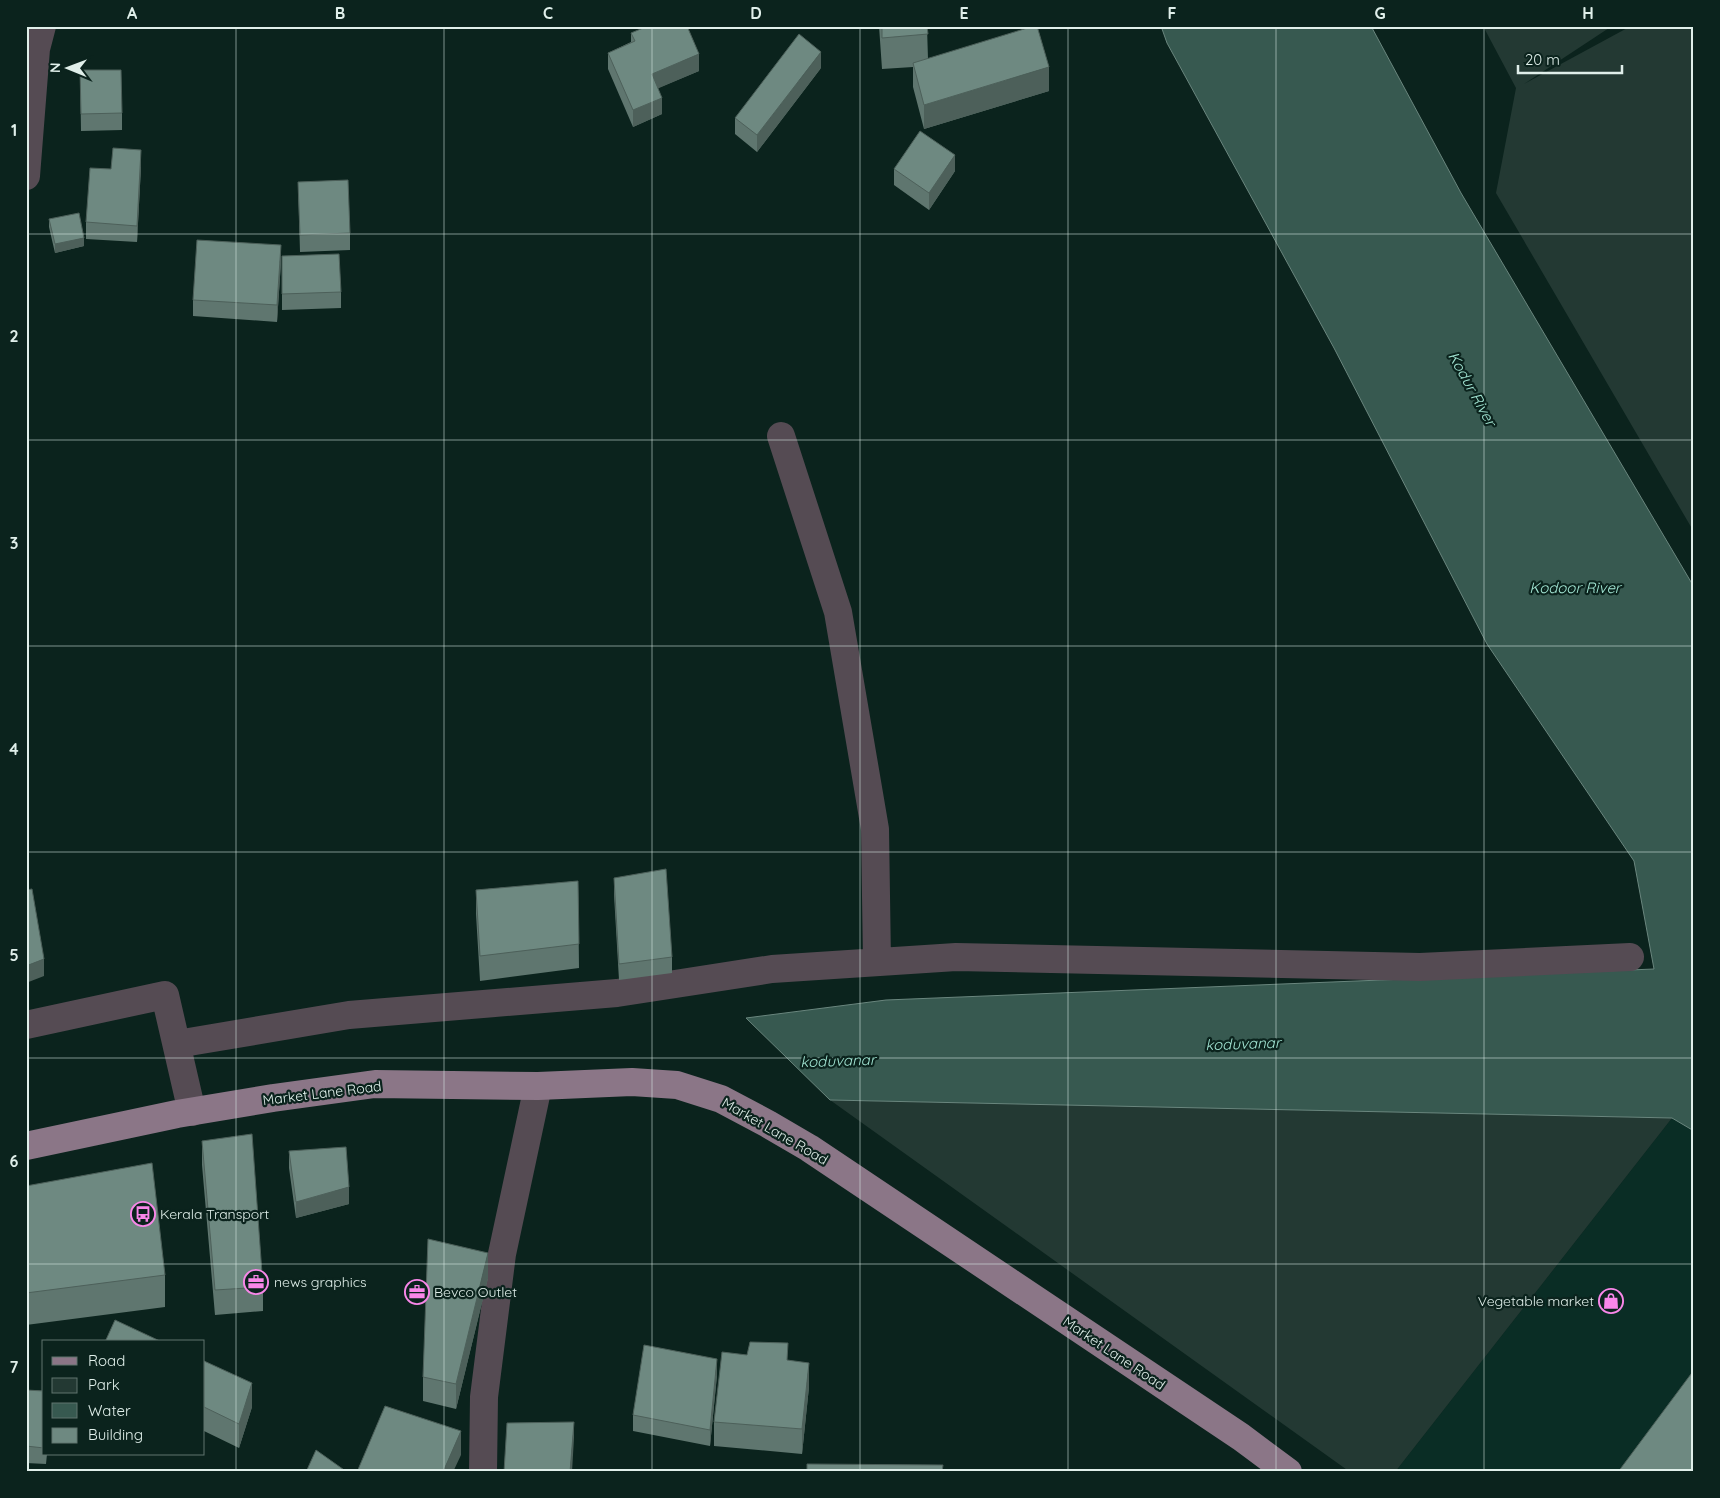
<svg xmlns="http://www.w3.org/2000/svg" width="1720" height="1498" font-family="Quicksand,sans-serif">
  <rect width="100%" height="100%" fill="#0b231d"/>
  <path fill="#0a2d25" d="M1672,1118l22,13v341h-299z"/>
  <path fill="#233933" d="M1483,26h129l-88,58 107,-58h63v506l-198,-339 20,-105z
    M830,1100l842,18 -277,354h-45z"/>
  <path fill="#375950" stroke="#6a867e" d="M1161,26h210l90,167 233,394v544l-22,-13 -842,-18 -84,-82 140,-18 768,-31 -20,-108 -147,-217 -153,-296 -167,-305z"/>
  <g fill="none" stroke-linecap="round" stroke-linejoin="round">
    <path stroke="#554b53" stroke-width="28" d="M26,176l10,-127 6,-23
      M781,436l57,176 37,217 2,133
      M26,1025l139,-30 27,117
      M177,1044l172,-29 268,-22 155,-24 184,-12 464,10 210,-10
      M483,1472l1,-75 18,-143 36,-168"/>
    <path stroke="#8b7687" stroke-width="28" d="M26,1146l151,-32 96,-16 102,-14 163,2 94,-4 45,3 44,14 47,25 41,24 432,289 47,35"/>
  </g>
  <path fill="#5f766f" d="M879,26h64l-16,1 1,32 121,32 -125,38 -11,-42v-20l-31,2z
    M631,33l68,38 -41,17 4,26 -29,13 -25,-58v-16l23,-11z
    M821,68l-64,84 -22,-18v-16z
    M80,70l42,43v17l-41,1z
    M141,167l-4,75 -51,-3v-17l25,-53z
    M894,169l61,2 -26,39 -35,-25z
    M298,182l52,51v17l-50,2z
    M49,219l35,27 -29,7 -6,-26z
    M282,256l59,36v16l-59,2z
    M281,262l-4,60 -84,-6v-16z
    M614,878l58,79v16l-53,7 -5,-85z
    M578,881l1,87 -99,13 -4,-67v-24z
    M202,1141l61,146v24l-48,4 -13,-150z
    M289,1151l60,53 -53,14 -7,-50z
    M26,1186l139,89v32l-139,18z
    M488,1278l-32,131 -33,-8v-24z
    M788,1360l21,27 -7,67 -88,-8v-24z
    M204,1361l48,46 -13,41 -35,-17z
    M717,1375l-7,71 -77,-15v-16z
    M26,1390l18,1v63h3l-1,10 -20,-1z"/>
  <path fill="#4d605a" d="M821,52v16l-64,84v-17z
    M699,54v17l-47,20v-17z
    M1049,67v24l-125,38v-24z
    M662,98v16l-29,13v-17z
    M141,150v17l-4,75v-16z
    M955,155v16l-26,39v-17z
    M84,238v8l-29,7v-9z
    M281,245v17l-4,60v-17z
    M44,959v17l-18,7v-17z
    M349,1187v17l-53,14v-16z
    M488,1253v25l-32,131v-25z
    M717,1359v16l-7,71v-16z
    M809,1363v24l-7,67v-25z
    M252,1383v24l-13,41v-24z
    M574,1422v16l-2,34h-2z
    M461,1431v24l-8,17h-10z"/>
  <path fill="#6e8981" stroke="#4d605a" d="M648,26h39l12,28 -47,20 10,24 -29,12 -25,-57 27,-12 -4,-8z
    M882,26h45l1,8 -46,4z
    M1034,26h3l12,41 -125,38 -11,-42z
    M799,34l22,18 -64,83 -22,-17z
    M80,70h41l1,43 -41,1z
    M920,131l35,24 -26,38 -35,-24z
    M113,148l28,2 -4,76 -51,-4 4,-54 21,1z
    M348,180l2,53 -50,2 -2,-53z
    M79,213l5,25 -29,6 -6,-25z
    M197,240l84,5 -4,60 -84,-5z
    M339,254l2,38 -59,2v-38z
    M666,869l6,88 -53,7 -5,-86z
    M578,881l1,63 -99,12 -4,-66z
    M32,889l12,70 -18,7v-76z
    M252,1134l11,153 -48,3 -13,-149z
    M346,1147l3,40 -53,15 -7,-51z
    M152,1163l13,112 -139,18v-107z
    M428,1239l60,14 -32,131 -33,-7z
    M115,1320l47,22h-57z
    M750,1342l38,1 -1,17 22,3 -7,66 -88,-7 8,-70 25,3z
    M644,1345l73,14 -7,71 -77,-15z
    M204,1361l48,22 -13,41 -35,-17z
    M1694,1370v102h-76z
    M26,1390l18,1v57l-18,-2z
    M385,1406l76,25 -18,41h-86z
    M574,1422l-4,50h-66l3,-49z
    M316,1450l31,22h-41z
    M807,1464l136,1 -1,7h-135z"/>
  <path fill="none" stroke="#e0efea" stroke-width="1" stroke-opacity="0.55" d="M236,26v1446M444,26v1446M652,26v1446M860,26v1446M1068,26v1446M1276,26v1446M1484,26v1446M26,234h1668M26,440h1668M26,646h1668M26,852h1668M26,1058h1668M26,1264h1668"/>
  <defs>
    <symbol id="bus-ring" viewBox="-11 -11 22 22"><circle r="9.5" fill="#0b231d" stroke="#f987e9" stroke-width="1.5"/><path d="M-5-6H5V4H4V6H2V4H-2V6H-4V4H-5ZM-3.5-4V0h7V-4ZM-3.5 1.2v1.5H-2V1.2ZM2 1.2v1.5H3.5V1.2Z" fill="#f987e9"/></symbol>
    <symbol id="office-ring" viewBox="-11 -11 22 22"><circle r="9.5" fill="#0b231d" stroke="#f987e9" stroke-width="1.5"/><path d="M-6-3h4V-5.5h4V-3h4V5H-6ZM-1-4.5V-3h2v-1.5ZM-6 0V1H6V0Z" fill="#f987e9"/></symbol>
    <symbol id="shop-ring" viewBox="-11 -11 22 22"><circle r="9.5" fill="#0b231d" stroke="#f987e9" stroke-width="1.5"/><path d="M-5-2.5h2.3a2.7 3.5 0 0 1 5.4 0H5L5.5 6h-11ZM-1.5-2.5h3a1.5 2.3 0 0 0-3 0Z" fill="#f987e9"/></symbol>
  </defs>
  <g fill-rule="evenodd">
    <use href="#bus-ring" x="129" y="1200" width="28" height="28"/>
    <use href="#office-ring" x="242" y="1268" width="28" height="28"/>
    <use href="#office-ring" x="403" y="1278" width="28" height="28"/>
    <use href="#shop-ring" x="1597" y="1287" width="28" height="28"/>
  </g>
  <g text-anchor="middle" stroke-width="4.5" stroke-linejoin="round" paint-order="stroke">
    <g font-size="14" fill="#e0efea" stroke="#0b231d">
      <text transform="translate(322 1093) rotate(-7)" y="5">Market Lane Road</text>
      <text transform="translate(775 1131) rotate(30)" y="5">Market Lane Road</text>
      <text transform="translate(1114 1353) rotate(34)" y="5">Market Lane Road</text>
    </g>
    <g font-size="14" fill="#e0efea" stroke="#0b231d" text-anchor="start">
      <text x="160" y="1219">Kerala Transport</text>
      <text x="274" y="1287">news graphics</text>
      <text x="434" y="1297">Bevco Outlet</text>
      <text x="1594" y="1306" text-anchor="end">Vegetable market</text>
    </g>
    <g font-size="15" font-style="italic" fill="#a3e6d4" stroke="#0b231d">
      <text transform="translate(1472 389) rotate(61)" y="5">Kodur River</text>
      <text x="1575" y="593">Kodoor River</text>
      <text transform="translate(1243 1044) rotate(-2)" y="5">koduvanar</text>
      <text transform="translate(838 1061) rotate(-2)" y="5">koduvanar</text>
    </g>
  </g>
  <rect width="1720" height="1498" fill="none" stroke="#0b231d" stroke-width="55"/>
  <rect x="42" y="1340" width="162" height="115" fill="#0b231d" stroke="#60756f"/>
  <rect x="52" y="1357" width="25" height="8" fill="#8b7687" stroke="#60756f"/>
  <text x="88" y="1366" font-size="15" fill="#e0efea">Road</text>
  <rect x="52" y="1378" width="25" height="15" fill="#233933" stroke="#60756f"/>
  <text x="88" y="1390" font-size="15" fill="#e0efea">Park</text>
  <rect x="52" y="1403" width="25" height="15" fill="#375950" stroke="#60756f"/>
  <text x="88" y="1416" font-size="15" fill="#e0efea">Water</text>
  <rect x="52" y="1428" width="25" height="15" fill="#6e8981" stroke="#60756f"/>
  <text x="88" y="1440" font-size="15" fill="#e0efea">Building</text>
  <g transform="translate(68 68) rotate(271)" stroke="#0b231d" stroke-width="4" paint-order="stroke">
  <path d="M0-4L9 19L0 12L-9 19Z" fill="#e0efea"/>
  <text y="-8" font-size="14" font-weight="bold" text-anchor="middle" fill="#e0efea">N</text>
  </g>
  <path d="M1518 65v8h104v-8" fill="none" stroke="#e0efea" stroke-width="2.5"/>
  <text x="1525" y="65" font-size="15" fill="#e0efea" stroke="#0b231d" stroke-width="4" paint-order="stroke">20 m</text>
  <rect x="28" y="28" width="1664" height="1442" fill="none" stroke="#e0efea" stroke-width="2"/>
  <g font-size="16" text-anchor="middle" font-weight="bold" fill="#e0efea">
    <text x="132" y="19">A</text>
    <text x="340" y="19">B</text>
    <text x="548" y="19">C</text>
    <text x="756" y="19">D</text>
    <text x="964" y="19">E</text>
    <text x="1172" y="19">F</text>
    <text x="1380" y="19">G</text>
    <text x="1588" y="19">H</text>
    <text x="14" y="136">1</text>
    <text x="14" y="342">2</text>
    <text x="14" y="549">3</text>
    <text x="14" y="755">4</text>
    <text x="14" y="961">5</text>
    <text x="14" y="1167">6</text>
    <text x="14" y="1373">7</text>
  </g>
</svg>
